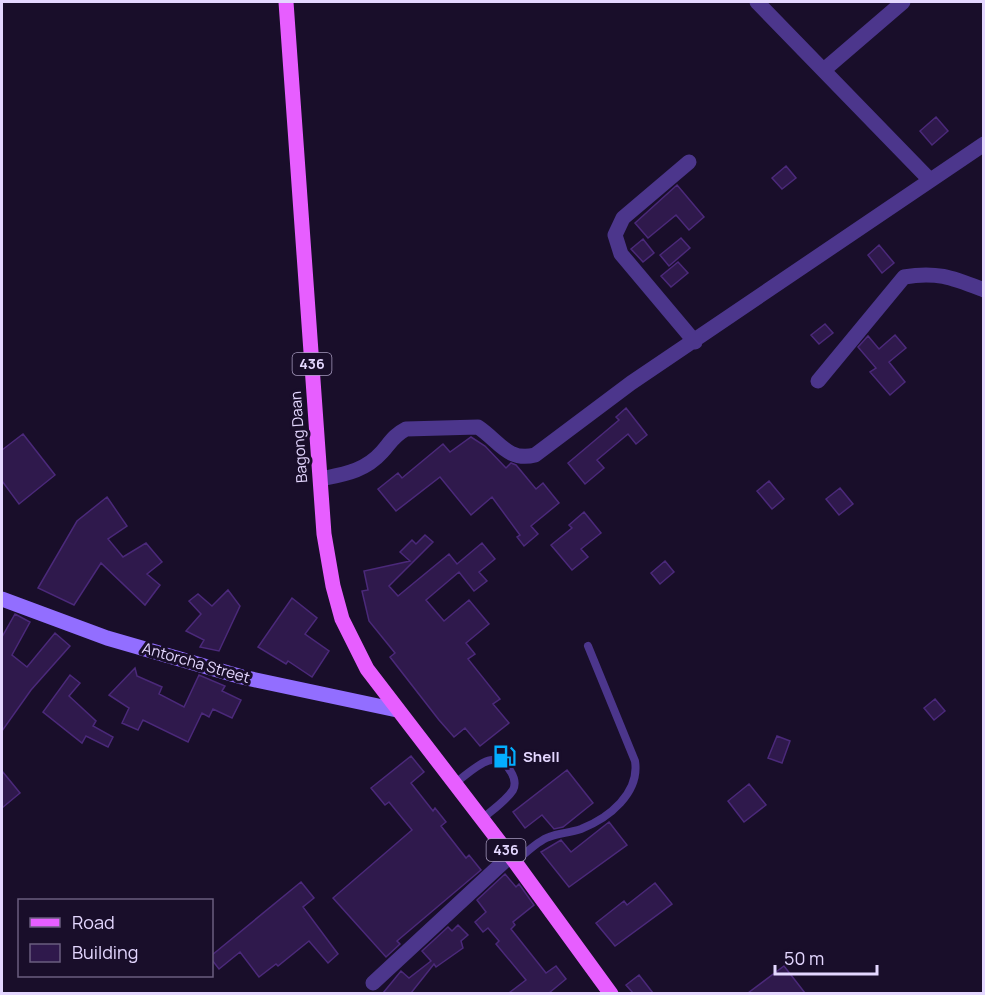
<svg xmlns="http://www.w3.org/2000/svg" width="985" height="995" font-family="Manrope,sans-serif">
  <rect width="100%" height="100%" fill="#190e2a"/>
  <path fill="#2f194c" stroke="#4b297a" stroke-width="1.5" d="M936,117l12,14 -16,14 -12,-14z
    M786,166l10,12 -14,11 -10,-11z
    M677,185l27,32 -15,13 -13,-15 -28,23 -13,-15z
    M681,238l9,10 -21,18 -9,-11z
    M643,239l11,14 -11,9 -12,-13z
    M879,245l15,18 -12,10 -14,-18z
    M678,262l10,11 -17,14 -10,-11z
    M825,324l8,9 -14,11 -8,-9z
    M895,335l11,13 -17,14 16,20 -15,13 -20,-23 6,-4 -18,-21 10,-11 11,13z
    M626,408l21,27 -11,9 -8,-10 -31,26 7,8 -19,16 -17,-21 51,-43 -3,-3z
    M23,434l32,41 -36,29 -17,-23v-31z
    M471,437l14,9 21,22 5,-5 5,2 20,24 7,-6 16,20 -28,23 7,8 -14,12 -7,-9 3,-2 -28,-38 -21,18 -31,-38 -44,34 -18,-22 20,-16 4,5 41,-34 7,8z
    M769,481l15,18 -12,10 -15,-18z
    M840,488l13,16 -14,11 -13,-16z
    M107,497l20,29 -19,13 15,18 23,-14 16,19 -15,12 13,11 -15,20 -44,-42 -27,42 -36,-17 39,-67z
    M584,512l17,21 -20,16 7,8 -16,13 -21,-25 21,-17 -3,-3z
    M425,535l8,7 -44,44 9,10 51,-42 8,10 25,-21 13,16 -16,13 8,9 -13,10 -15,-19 -33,28 18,21 25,-21 20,24 -23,19 9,11 -7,5 32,40 -7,5 16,19 -29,23 -15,-18 -11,9 -15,-17 -49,-63 5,-4 -26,-32 -7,-30 6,-1 -4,-19 46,-10 -10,-9 12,-12 4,4z
    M665,561l9,11 -14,12 -9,-11z
    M228,590l12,16 -21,45 -19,-4 4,-7 -18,-9 15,-17 -12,-13 9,-7 14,12z
    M292,598l25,20 -12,16 24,17 -17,26 -24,-16 -2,3 -28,-17z
    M15,614l15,8 -18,33 15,12 28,-34 15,13 -39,44 -29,41v-94z
    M135,668l2,8 25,11 -3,7 25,13 15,-32 26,11 -3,5 19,9 -9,18 -19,-9 -4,8 -7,-4 -14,29 -45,-22 -5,10 -16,-7 7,-15 -20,-13z
    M70,675l10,8 -11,13 27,25 -3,5 20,11 -5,10 -22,-11 -4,7 -39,-31z
    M935,699l10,12 -11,9 -10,-12z
    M777,736l13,5 -8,22 -14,-5z
    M411,756l13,16 -13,11 22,28 2,-3 11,14 -5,4 25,32 3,-3 12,15 -84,71 3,3 -14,13 -53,-59 79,-68 -23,-28 -4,3 -14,-17z
    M567,770l26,33 -30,24 -9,2 -12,-14 -17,13 -12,-16z
    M2,771l18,22 -18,15z
    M749,784l17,21 -22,17 -16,-21z
    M609,822l18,23 -58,42 -28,-35 20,-12 10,12z
    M505,874l11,13 3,-3 15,21 -21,17 2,3 -4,4 35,44 10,-7 10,13 -17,14h-40l17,-13 -30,-36 3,-3 -11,-13 -5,4 -8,-10 11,-10 -9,-12z
    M301,882l13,16 -11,9 35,47 -10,9 -19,-22 -31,25 -2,-2 -17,13 -19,-25 -21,17 -7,-9v-5z
    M655,883l17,21 -57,42 -19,-23 28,-22 3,4z
    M458,925l10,10 -7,6 2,7 -27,19 -2,-3 -23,29h-28l18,-22 8,7 22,-17 -9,-10 26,-24 4,4z
    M784,966l21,27h-57z
    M639,975l14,18h-20l-7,-8z"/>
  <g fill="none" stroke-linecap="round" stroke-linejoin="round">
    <path stroke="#4c368c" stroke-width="8" d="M454,784c18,-13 42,-40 57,-12 3,5 5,12 2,18 -7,11 -22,21 -31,29
      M515,862c10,-8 22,-21 34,-25 10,-4 21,-4 32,-8 28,-11 59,-36 54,-68l-47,-115"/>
    <path stroke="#4c368c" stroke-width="15" d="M757,2l172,177
      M825,69l78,-67
      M689,162l-66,56 -8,17 6,19 74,88
      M818,381l86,-104c33,-6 49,1 80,13
      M321,479c24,-5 44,-8 61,-27 8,-9 12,-17 24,-23l72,-2c21,14 30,35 57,28l96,-72 353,-239
      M373,983l137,-127"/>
    <path stroke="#926eff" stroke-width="15" d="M2,599l105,39 135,39 155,33"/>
    <path stroke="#e75eff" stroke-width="15" d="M286,2l38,532 9,52 9,33 25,50 148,193 96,132"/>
  </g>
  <defs>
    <symbol id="fuel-bare" viewBox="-9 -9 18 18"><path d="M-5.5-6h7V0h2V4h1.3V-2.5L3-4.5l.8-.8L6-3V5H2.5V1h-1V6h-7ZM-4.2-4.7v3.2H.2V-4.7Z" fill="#03aeff" stroke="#190e2a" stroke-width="2.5" paint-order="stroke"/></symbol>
  </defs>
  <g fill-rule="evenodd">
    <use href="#fuel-bare" x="488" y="740" width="33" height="33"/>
  </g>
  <g text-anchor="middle" stroke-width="6" stroke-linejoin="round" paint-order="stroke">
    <g fill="#190e2a" stroke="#a79bbf" stroke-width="1.5">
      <rect x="292.5" y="353" width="39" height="22" rx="4.5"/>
      <rect x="486.5" y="839" width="39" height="22" rx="4.5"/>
    </g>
    <g font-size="14" font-weight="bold" fill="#e4d7ff">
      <text x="312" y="369">436</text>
      <text x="506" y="855">436</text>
    </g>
    <g font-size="15" fill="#e4d7ff" stroke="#190e2a">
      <text transform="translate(299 437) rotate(-94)" y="5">Bagong Daan</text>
      <text transform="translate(196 663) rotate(16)" y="5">Antorcha Street</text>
    </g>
    <g font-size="15" font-weight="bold" fill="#e4d7ff" stroke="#190e2a" text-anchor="start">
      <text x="523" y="762">Shell</text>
    </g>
  </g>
  <rect width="985" height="995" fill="none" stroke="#e4d7ff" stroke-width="6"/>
  <rect x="18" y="899" width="195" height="78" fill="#190e2a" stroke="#6a5e7f" stroke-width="1.5"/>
  <rect x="30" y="918" width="30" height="9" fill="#e75eff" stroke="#6a5e7f" stroke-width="1.5"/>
  <text x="72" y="929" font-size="18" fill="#e4d7ff">Road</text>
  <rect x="30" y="944" width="30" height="18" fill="#2f194c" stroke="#6a5e7f" stroke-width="1.5"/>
  <text x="72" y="959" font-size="18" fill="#e4d7ff">Building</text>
  <path d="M775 965v9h102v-9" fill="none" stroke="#e4d7ff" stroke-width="3"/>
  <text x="784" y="965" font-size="18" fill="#e4d7ff" stroke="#190e2a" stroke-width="4.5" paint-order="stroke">50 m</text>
</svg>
